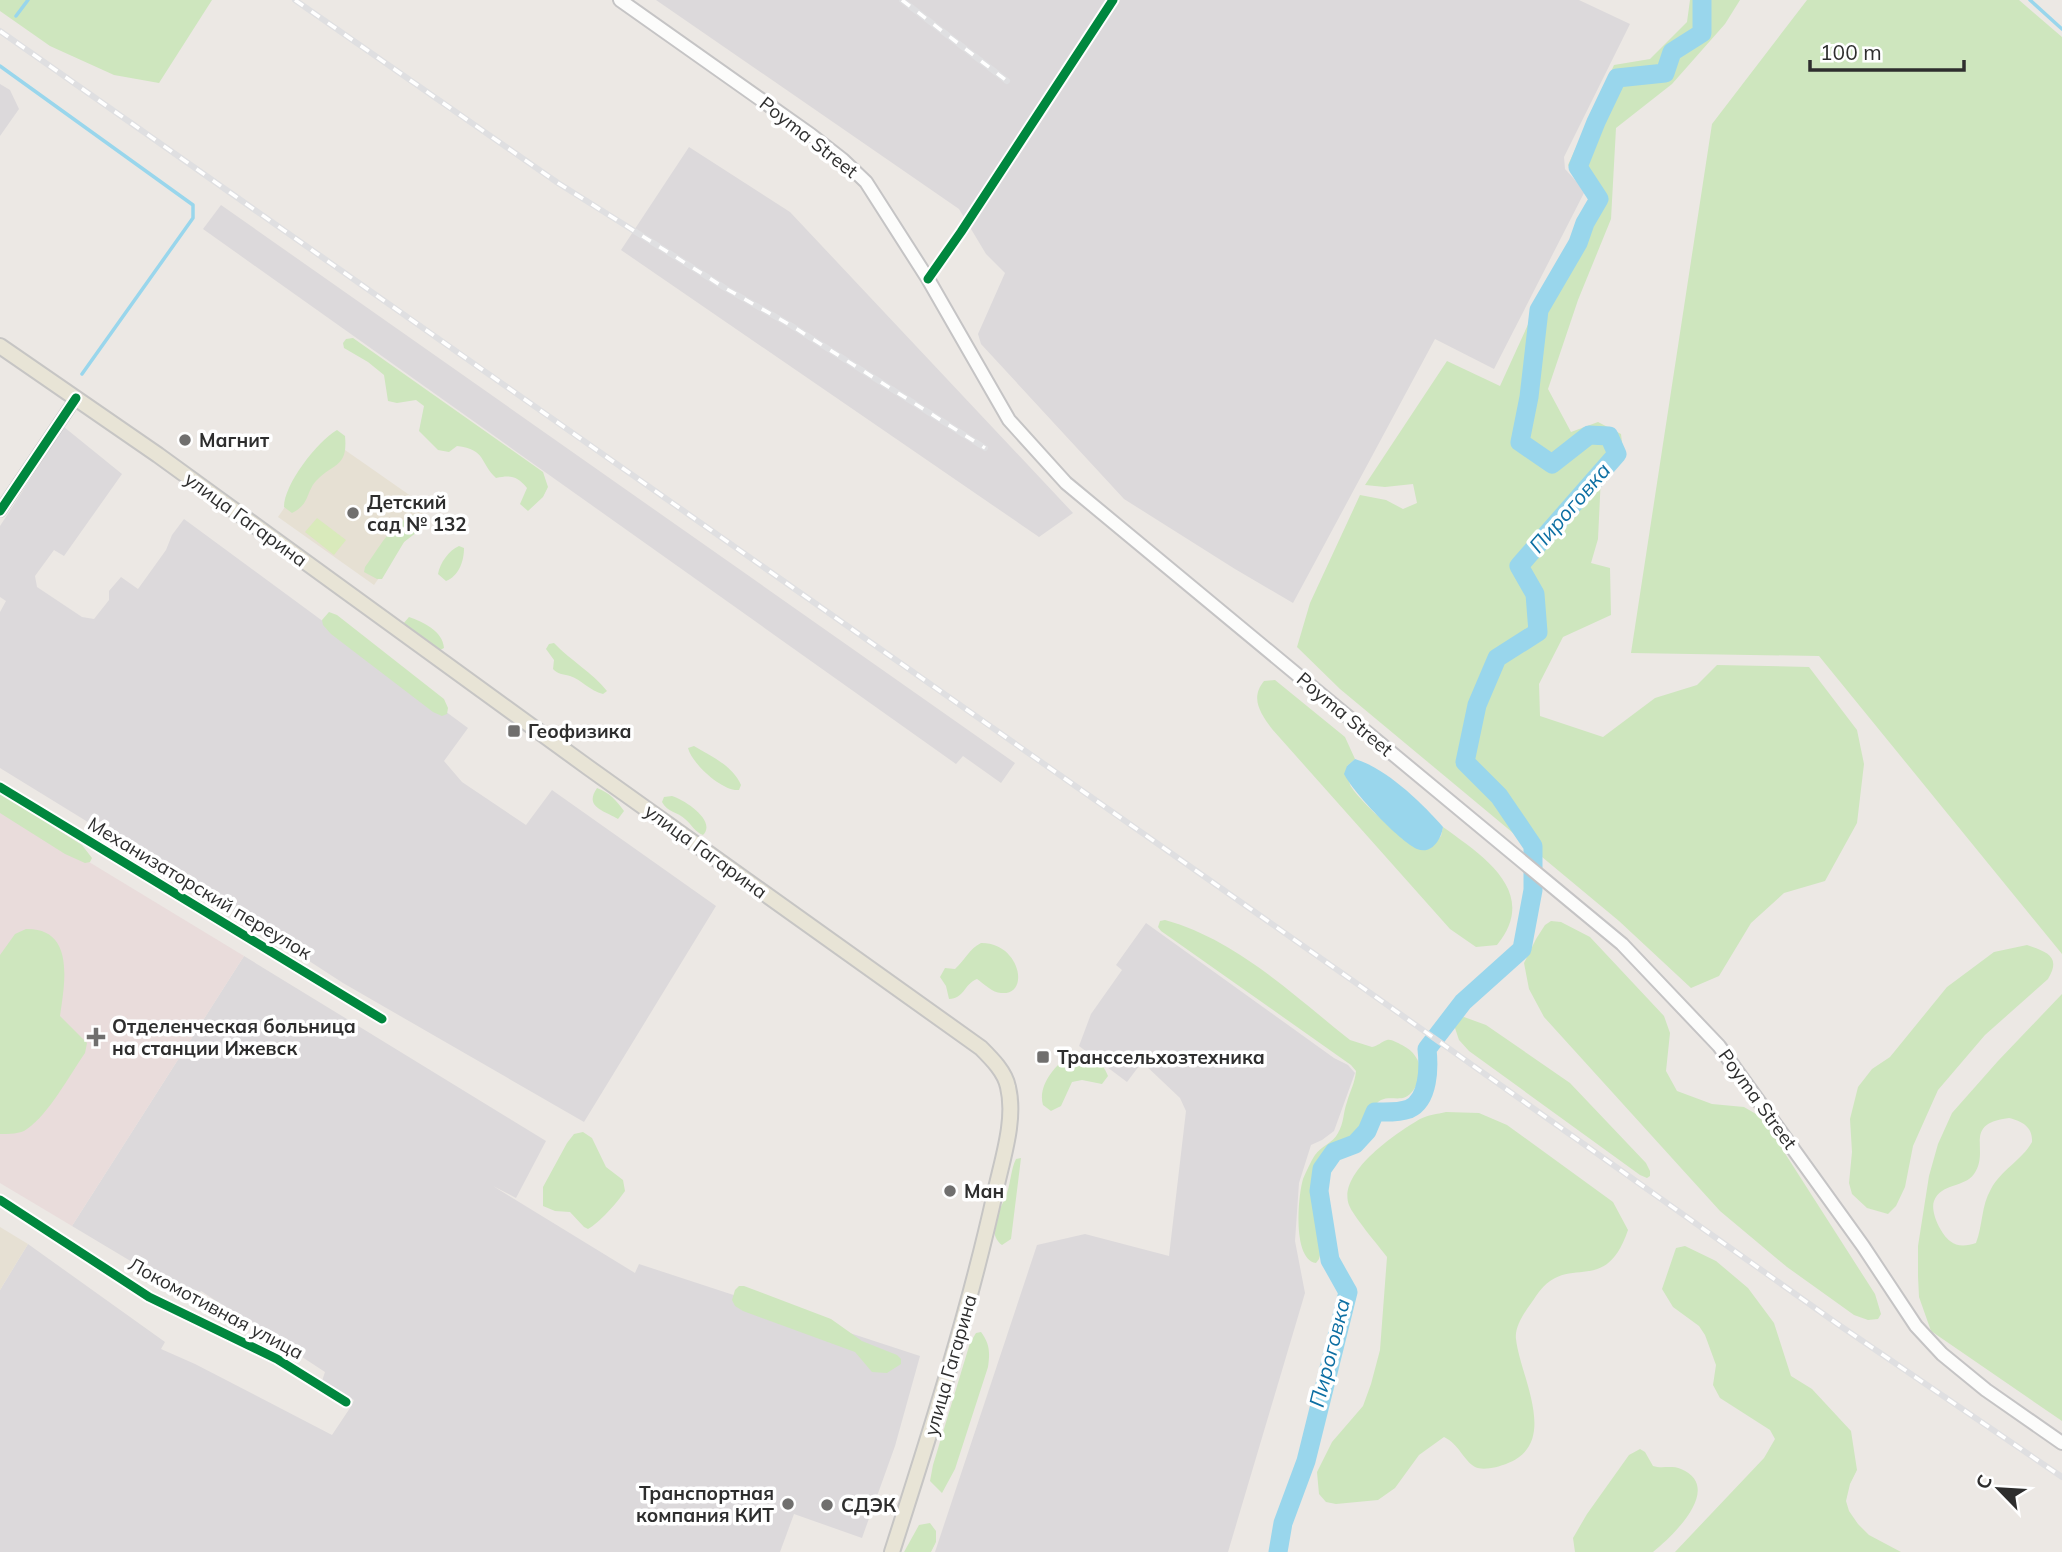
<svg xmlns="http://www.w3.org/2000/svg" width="2062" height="1552" font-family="Mulish,sans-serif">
  <rect width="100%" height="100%" fill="#ece8e4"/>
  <path fill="#dcd9db" d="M656,0h923l51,24 -66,133 1,12 20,22 -91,178 -59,-30 -142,264 -58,-34 -111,-70 -143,-155 -3,-10 27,-61 -19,-19 -27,-45z
    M0,84l10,6 9,19 -19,27z
    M689,147l101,65 283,301 -34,24 -418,-287z
    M221,205l794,558 -14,20 -38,-27 -7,8 -753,-535z
    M64,427l58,47 -58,82 -10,-6 -19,26 2,11 45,30 12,2 15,-19v-9l12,-14 17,12 28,-39 6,-15 12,-16 284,209 -24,33 18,21 64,43 26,-35 164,116 -132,216 -241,-139 -125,-81 -218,-134v-156l6,-11 -6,-4v-71z
    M1146,923l188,135 14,7 7,8 -21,58 -12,9 -11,5 -12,38 -4,58 10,52 -77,259h-293l102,-307 48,-11 84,22 17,-145 -6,-13 -38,-36 -15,20 -48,-36 12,-32 31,-44 -6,-5z
    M244,956l302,185 -30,57 -23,-12 142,87 4,-9 281,92 -25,90 -33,92 -68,-24 -14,38h-780v-262l28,-46 137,98 -4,7 34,15 137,71 20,-30 2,-5 -32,-19 3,-9 -124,-81 -7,8 -122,-73z"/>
  <path fill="#e6e0d3" d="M335,443l93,65 -54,77 -96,-68 42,-61z
    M0,1227l28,17 -28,46z"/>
  <path fill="#e9dcdb" d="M0,808l244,148 -172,270 -72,-43z"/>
  <path fill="#cee6be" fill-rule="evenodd" d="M0,0h212l-53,83 -45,-8 -64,-29 -50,-35z
    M1690,0h50l-15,24 -53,60 -56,44 -5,91 -33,81 -30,89 23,43 27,-10 23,12 3,25 -23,17 -3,63 -7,24 19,5 1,47 -48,22 -24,47 1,32 63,21 52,-39 42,-13 20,-20 92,2 48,63 7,34 -7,59 -32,58 -41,12 -33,30 -32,53 -28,12 -72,-67 -279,-232 -43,-42 13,-44 50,-108 26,5 17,9 14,-6 -4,-19 -28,3 -20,-2 82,-124 53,25 41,-90 47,-83 1,-19 -21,-29 46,-100 36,-6 37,-37z
    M1807,0h212l43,37v917l-243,-298 -188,-3 81,-529z
    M353,338l190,134 5,15 -5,10 -15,14 -8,-7 7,-16c-10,-12 -16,-13 -31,-10 -17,-16 -9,-28 -39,-32l-8,6 -11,-2 -19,-19 5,-25 -8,-6 -19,3 -9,-2 -4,-26 -16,-13 -24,-14 -1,-5 3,-4z
    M337,430l8,6c3,31 -11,27 -27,43 -13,12 -7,25 -26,34l-8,-6c0,-23 33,-65 53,-77z
    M413,515l9,5 -1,9 -17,13 -22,37h-5l-13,-7 1,-5c15,-20 24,-41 48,-52z
    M459,546l5,2c0,13 -5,28 -18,33l-8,-7c2,-11 11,-24 21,-28z
    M329,612l8,3 107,84 4,9 -1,6 -5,2 -9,-4 -102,-78 -8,-9 -1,-5z
    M409,617c14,5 34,14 35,31l-4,2 -13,-5 -24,-21z
    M554,643c17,18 38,29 53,48l-4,3c-13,-3 -21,-14 -33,-18 -8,-2 -12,-2 -17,-7l1,-9 -8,-11 3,-5z
    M1275,680l70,57 10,22 -8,7c1,7 1,17 5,22 10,15 58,60 73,62l16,-14 2,-9c40,29 97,65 54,118l-21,2 -26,-18 -178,-200c-12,-16 -22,-31 -8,-48z
    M694,746c17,10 39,20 47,39l-2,5c-16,2 -47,-26 -51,-42z
    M597,788c13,5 19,12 27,23l-6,8c-15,-9 -34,-12 -21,-31z
    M0,793l82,52 10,13 -2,4 -5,1 -20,-9 -65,-41z
    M672,796c13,4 45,25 31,39 -8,-3 -11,-10 -18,-16 -7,-7 -18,-7 -23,-17l2,-5z
    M1165,920c72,20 128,75 185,120l22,7c6,-1 9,-5 15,-7 5,-1 10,3 15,5 20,10 24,31 9,48 -9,10 -20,2 -30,7 -11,6 -20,29 -30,38 -11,11 -24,13 -32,28 -13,25 -2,58 2,85l-2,8 -3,4c-24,-4 -18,-67 -13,-84 3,-7 8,-18 12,-24 6,-9 18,-12 23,-22 6,-10 5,-20 9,-31 3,-11 8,-19 9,-31l-5,-6 -190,-134 -3,-4 2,-6z
    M1551,921l10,1 29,15 74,79 6,17 -4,38 11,20 35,13 32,3 12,7 12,13 107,167 6,20 -3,5 -10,1 -14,-5 -67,-48 -67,-56 -176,-194 -15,-28 -5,-26 12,-24 9,-14z
    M26,929c49,-1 39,53 34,87l27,27 -2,10c-16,23 -36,61 -58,76 -6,5 -19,5 -27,5v-179l15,-21z
    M981,943c39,-1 50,53 20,50 -8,0 -18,-10 -24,-14 -13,5 -13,20 -28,20l-3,-13 -6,-9 5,-9 10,1c10,-9 14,-20 26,-26z
    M2027,945c19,7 35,11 21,34l-63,56 -47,55 -25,56 -8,41 -9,19 -8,8 -21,-6 -15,-14 -3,-11 3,-31 -2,-33 8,-32 14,-18 18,-12 57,-70 47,-35z
    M2062,994v427l-131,-90 -12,-34 -1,-21v-30l11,-70 9,-32 14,-31 46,-52zM2009,1118c13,3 24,9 23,24 -10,18 -31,28 -41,47 -10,17 -8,36 -15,54 -9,3 -19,4 -26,-2 -9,-7 -20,-29 -16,-40 7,-18 30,-13 40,-27 17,-24 -13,-50 35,-56z
    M1464,1017l22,8 84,58 76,80 4,8v5l-3,2 -7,-3 -171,-124 -10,-11 -5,-15 4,-6z
    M1074,1053c17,0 28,7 34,23l-6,8 -20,-4 -10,2 -11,24 -10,5 -8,-6c-6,-20 14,-43 31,-52z
    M1446,1112l33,1 28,12 106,77 15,28c-24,70 -60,19 -92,66 -7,11 -22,28 -20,43 4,38 45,105 -10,125 -8,3 -23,7 -31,3 -12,-7 -16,-23 -31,-30l-25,18 -24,33 -17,12 -42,4 -10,-2 -7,-8 -2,-22 15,-30 31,-36 8,-22 9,-34 7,-93c-9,-12 -34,-41 -38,-52 -12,-32 47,-72 71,-86 8,-4 17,-5 26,-7z
    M583,1132l9,6 14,29 17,13 2,11c-8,12 -26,32 -37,38l-4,-2 -14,-15 -15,-1 -12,-5v-19l24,-44 7,-9z
    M1021,1158l-10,81 -9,6c-18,-14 0,-37 5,-52 4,-12 4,-24 9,-34z
    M1685,1246l31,15 32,27 26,35 17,53 21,13 39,42 6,39 -7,14 -4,17 3,10 9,13 11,11 32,17h-226l89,-94 11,-19 -5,-9 -50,-32 -7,-13 3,-20 -11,-30 -6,-9 -26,-19 -11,-18 14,-41z
    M739,1286h5l87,33 31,22 35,14 4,4v5l-14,9 -15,-1 -17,-20 -112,-41 -8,-5 -3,-6 3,-10z
    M981,1332c9,12 9,21 7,35l-33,102 -13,24 -12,-12 3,-16 37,-122 6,-10z
    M1640,1449l5,3 8,14c8,3 19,-1 28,3 43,18 -8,67 -28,83h-78l-2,-14 14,-24 42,-59z
    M930,1523l6,8v11l-5,10h-27l15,-27z"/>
  <path fill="#d9eabb" d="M317,518l29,22 -12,15 -29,-23z"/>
  <path fill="#99d6ec" d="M1355,759c31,9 67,44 88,68 -2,12 -11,28 -26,22 -18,-8 -64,-57 -73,-75l3,-8z"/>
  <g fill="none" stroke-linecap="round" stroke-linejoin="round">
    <path stroke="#99d6ec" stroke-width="3.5" d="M2030,0l32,29
      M16,16l12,-16
      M0,66l193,139v13l-111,156"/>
    <path stroke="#99d6ec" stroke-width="19" d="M1278,1552l5,-29 23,-62 42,-169 -18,-32 -11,-69 3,-22 12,-17 21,-8 12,-13 8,-19c12,0 23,1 34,-3 20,-9 20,-42 18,-60l36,-47 59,-53 11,-59v-44l-34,-50 -34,-34 12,-57 20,-47 41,-26 -3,-38 -16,-28 98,-112 -8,-18 -20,-1 -37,29 -32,-22 9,-45 10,-87 39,-67 7,-20 14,-24 -21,-32 18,-45 21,-44 48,-5 7,-21 30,-19v-33"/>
    <defs>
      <path id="minor" d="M928,279l33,-47 152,-232
        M0,787l382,232
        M0,1200l149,97 128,62 69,43"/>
      <path id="tertiary" d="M0,511l76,-113"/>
      <path id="secondary" d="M620,0l191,135 32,25 23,22 62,97 81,141 57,63 556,461 97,102 144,200 53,80 26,28 44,36 76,53"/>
      <path id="primary" d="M0,346l158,109 431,313 392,280c11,11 24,24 27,39 8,33 -6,73 -13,106 -27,122 -65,240 -103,359"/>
    </defs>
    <use href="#minor" stroke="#c5c4c5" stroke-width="12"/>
    <use href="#tertiary" stroke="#c5c4c5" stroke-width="14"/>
    <use href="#secondary" stroke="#c5c4c5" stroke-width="16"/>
    <use href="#primary" stroke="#c6c5c4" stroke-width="18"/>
    <use href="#minor" stroke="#fcfcfb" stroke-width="9"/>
    <use href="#tertiary" stroke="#fcfcfb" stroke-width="10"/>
    <use href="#secondary" stroke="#fcfcfb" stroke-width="12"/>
    <use href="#primary" stroke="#e8e4d6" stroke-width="14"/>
    <defs>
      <path id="rail" d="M295,0l263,183 167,105 67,38 193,122
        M902,0l105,81
        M0,31l1403,985 436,309 223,152"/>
    </defs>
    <use href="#rail" stroke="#dfdfe1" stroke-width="6"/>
    <use href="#rail" stroke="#fff" stroke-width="3.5" stroke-dasharray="10" stroke-linecap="butt"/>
    <defs>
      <path id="cycleway" d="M928,279l33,-47 152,-232
        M0,511l76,-113
        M0,787l382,232
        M0,1200l149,97 128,62 69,43"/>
    </defs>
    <use href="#cycleway" stroke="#fff" stroke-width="13"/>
    <use href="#cycleway" stroke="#00873e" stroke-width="9"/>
  </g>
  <g fill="#706f6e" stroke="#fff" stroke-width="2.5">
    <circle cx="185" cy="440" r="7"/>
    <circle cx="353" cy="513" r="7"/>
    <rect x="507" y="724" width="14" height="14" rx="3.5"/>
    <path d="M92.5 1026.5h7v7h7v7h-7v7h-7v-7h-7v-7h7z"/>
    <rect x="1036" y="1050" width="14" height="14" rx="3.5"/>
    <circle cx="950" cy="1191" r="7"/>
    <circle cx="788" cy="1504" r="7"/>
    <circle cx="827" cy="1505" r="7"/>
  </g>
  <g text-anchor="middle" stroke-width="7" stroke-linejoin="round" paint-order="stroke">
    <g font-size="19" fill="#2e2e2e" stroke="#fff">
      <text transform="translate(809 137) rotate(38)" y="7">Poyma Street</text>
      <text transform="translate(246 519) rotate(36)" y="7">улица Гагарина</text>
      <text transform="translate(1345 714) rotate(40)" y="7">Poyma Street</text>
      <text transform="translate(706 851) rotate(36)" y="7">улица Гагарина</text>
      <text transform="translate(200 888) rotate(31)" y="7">Механизаторский переулок</text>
      <text transform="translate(1758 1099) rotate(54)" y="7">Poyma Street</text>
      <text transform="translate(216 1308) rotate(28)" y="7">Локомотивная улица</text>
      <text transform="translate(950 1365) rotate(-74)" y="7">улица Гагарина</text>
    </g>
    <g font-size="19" font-weight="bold" fill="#2e2e2e" stroke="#fff" text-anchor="start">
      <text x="199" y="447">Магнит</text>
      <text x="367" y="509">Детский<tspan x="367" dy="22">сад № 132</tspan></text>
      <text x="528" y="738">Геофизика</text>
      <text x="112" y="1033">Отделенческая больница<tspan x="112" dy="22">на станции Ижевск</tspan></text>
      <text x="1057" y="1064">Транссельхозтехника</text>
      <text x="964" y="1198">Ман</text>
      <text x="774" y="1500" text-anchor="end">Транспортная<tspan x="774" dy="22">компания КИТ</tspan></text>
      <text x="841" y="1512">СДЭК</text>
    </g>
    <g font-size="21" font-style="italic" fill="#0d6fa3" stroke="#fff">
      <text transform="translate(1570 508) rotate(-49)" y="7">Пироговка</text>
      <text transform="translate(1330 1353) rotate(-76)" y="7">Пироговка</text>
    </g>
  </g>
  <g transform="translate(1999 1489) rotate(295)" stroke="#ffffff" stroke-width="5" paint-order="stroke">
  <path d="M0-5L12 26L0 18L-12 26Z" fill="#2e2e2e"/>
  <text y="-10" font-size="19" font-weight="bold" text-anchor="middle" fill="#2e2e2e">С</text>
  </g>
  <path d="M1810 60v10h154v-10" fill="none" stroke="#2e2e2e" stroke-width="3.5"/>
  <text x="1820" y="60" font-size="21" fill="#2e2e2e" stroke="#ffffff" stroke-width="5" paint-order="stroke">100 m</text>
</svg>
